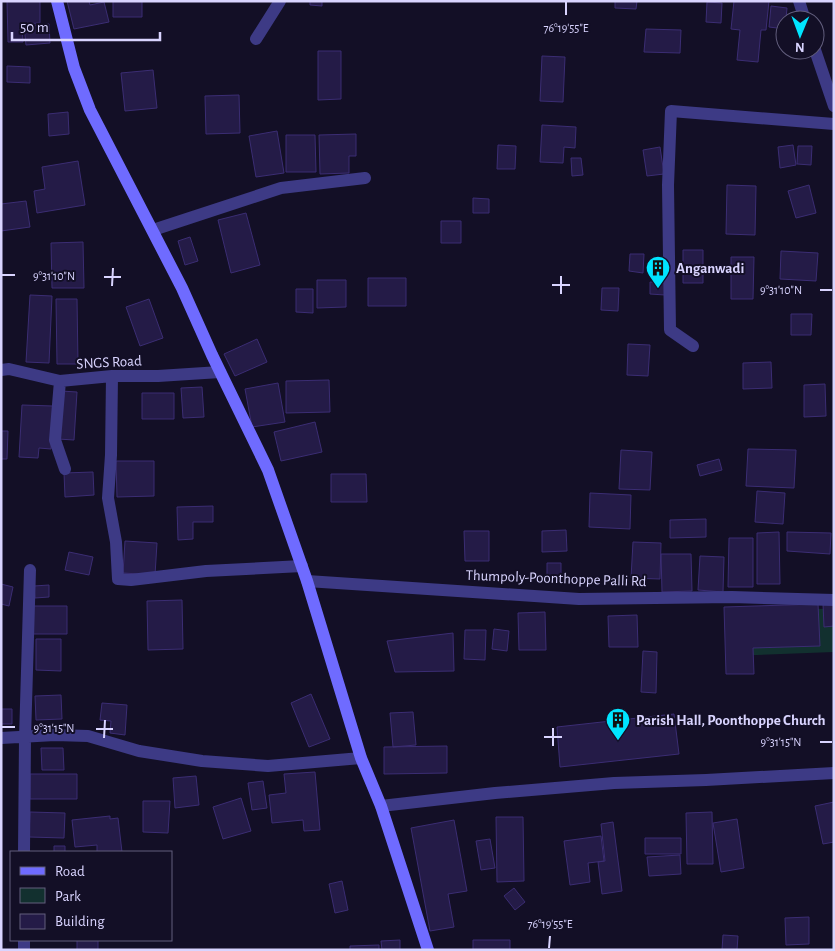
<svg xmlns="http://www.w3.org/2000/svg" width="835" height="951" font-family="'Alegreya Sans',sans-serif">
  <rect width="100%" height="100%" fill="#130f26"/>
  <path fill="#12302f" d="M724,608l110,1v43l-106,4z"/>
  <path fill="#241b47" stroke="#3b2d73" d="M7,1h33v22l-18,1 1,18h-15z
    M67,1h22l1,4 14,-3 5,20 -35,7z
    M113,1h29v16h-29z
    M310,1h12v5l-12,-1z
    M615,1h22l-1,8 -21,-1z
    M732,1h37l-3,29h-5l-3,32 -21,-2 3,-30 -9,-1 3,-28z
    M707,2l15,1 -1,20 -15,-1z
    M771,6l16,2 -2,21 -16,-2z
    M49,24l1,19 -24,2 -2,-19z
    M646,29l35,1 -1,23 -36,-1z
    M318,51h23v48l-23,1z
    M542,56l23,1 -2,45 -23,-1z
    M7,66l23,1v16l-23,-1z
    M153,70l4,38 -32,3 -4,-38z
    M239,95l1,38 -34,1 -1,-38z
    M68,112l1,22 -20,2 -1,-22z
    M542,125l34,2 -1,21 -11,-1 -1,16 -23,-1z
    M277,131l7,42 -28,4 -7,-41z
    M356,134v22h-7v17l-29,1 -1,-39z
    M286,135h29l1,37h-30z
    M498,145l18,1 -1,23h-18z
    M793,145l3,20 -16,3 -2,-21z
    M798,146h14l-1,19 -14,-1z
    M660,147l4,27 -17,2 -4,-26z
    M571,158h10l2,17 -11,1z
    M78,161l7,44 -48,8 -3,-22 11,-2 -3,-22z
    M727,185l29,1 -1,49 -29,-1z
    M809,185l7,28 -20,5 -8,-27z
    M473,198l16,1v14h-16z
    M26,201l4,26 -29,4v-27z
    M246,213l14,52 -29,8 -13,-53z
    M441,221h20v22h-20z
    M190,237l8,24 -13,4 -7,-24z
    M83,242l1,46h-32l-1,-45z
    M683,250h20v33h-20z
    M781,251l37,2 -2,28 -36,-2z
    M630,254h14l-1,19 -14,-2z
    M731,257h23l-1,42h-22z
    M368,278h38v28h-38z
    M317,280h29v27l-29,1z
    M650,282l17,1 -2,12 -15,-1z
    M602,288h17l-1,23 -17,-1z
    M296,289h17v24l-17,-1z
    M30,295l22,1 -3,67 -23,-1z
    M56,299h21l1,65h-21z
    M149,299l14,39 -23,8 -14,-39z
    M791,314h21l-1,21h-20z
    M257,339l10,23 -32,14 -11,-22z
    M628,344l22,1 -2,31 -21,-1z
    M771,362l1,26 -29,1v-26z
    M329,380l1,32 -44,1v-32z
    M278,383l7,39 -33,5 -7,-38z
    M825,384l1,32 -22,1v-32z
    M202,387l2,30 -21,1 -2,-30z
    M61,391l16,1 -3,48 -16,-1z
    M142,393h32v26h-32z
    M22,405l31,1 -2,43 -12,-1 -1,10 -19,-1z
    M315,422l7,30 -41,9 -7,-29z
    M1,431h7l-1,28h-6z
    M748,449l48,1 -2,38 -48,-2z
    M621,450l31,2 -2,38 -31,-1z
    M719,459l3,11 -22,6 -3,-11z
    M116,461h38v35l-37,1z
    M93,472l1,23 -29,2 -1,-24z
    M331,474h35l1,28h-36z
    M757,491l28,2 -2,31 -28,-2z
    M590,493l41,2 -1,34 -41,-2z
    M213,506v16h-20v17l-15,1 -1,-33z
    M706,519v18l-36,1v-18z
    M566,530l1,21 -25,1v-21z
    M464,531h25v30h-24z
    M779,532l1,52h-23v-51z
    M787,532l44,1 -1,21 -43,-3z
    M729,538h24v49h-25z
    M125,541l32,2 -2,32 -32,-2z
    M633,542l28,1 -1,36 -29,-1z
    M69,552l24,5 -4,18 -24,-5z
    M661,554h30l1,37 -30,1z
    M700,556l24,1 -1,35 -25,-2z
    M547,563h14v17l-14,-1z
    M1,584l12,3 -4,19 -8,-2z
    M49,585v12l-14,1 -1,-12z
    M182,600l1,49 -35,1 -1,-49z
    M818,604l2,42 -67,2 1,26h-28l-2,-67z
    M823,604h11v22l-10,1z
    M32,606h35v28h-35z
    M545,612l1,38h-27l-1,-37z
    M637,615l1,32h-29l-1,-31z
    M494,629l15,2 -2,20 -15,-2z
    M465,630h21l-1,30 -21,-1z
    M453,633l1,38 -59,1 -8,-31z
    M36,639h25v32l-25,-1z
    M643,651l14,1 -1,41 -15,-1z
    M311,694l19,45 -21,8 -18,-44z
    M61,695l1,24 -26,1 -1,-24z
    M102,703l25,2 -2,30 -15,-2 1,-12 -11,-1z
    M1,709h11v15h-11z
    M413,712l3,33 -23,2 -3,-34z
    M674,714l5,40 -119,13 -3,-40z
    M447,746v27l-63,1v-27z
    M41,748h22l1,22h-22z
    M315,772l5,58 -16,1 -1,-11 -31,3 -3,-28 17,-2 -2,-19z
    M30,774h47v25h-47z
    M196,776l3,29 -24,3 -2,-30z
    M263,781l4,27 -15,2 -4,-27z
    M241,798l10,33 -28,8 -10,-32z
    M143,801h27l-2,32 -25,-1z
    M834,802v40l-11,2 -8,-38z
    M30,812l35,1 -1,25 -35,-1z
    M712,812l1,52h-26l-1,-51z
    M110,816v3l8,-1 4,34h-25v-7l-22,2 -3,-27z
    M496,817h27l1,64 -27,1z
    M737,819l7,49 -23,4 -8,-49z
    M454,820l13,71 -19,3 6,33 -24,4 -19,-103z
    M613,822l9,69 -20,3 -4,-32 7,-1 -4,-37z
    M601,836l3,25 -16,2 2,19 -20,3 -6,-44z
    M645,838h36v16h-36z
    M490,839l5,29 -14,2 -5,-29z
    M54,846h11v6h-11z
    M680,855l1,19 -32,2 -2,-19z
    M342,881l6,29 -13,3 -6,-29z
    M514,888l11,14 -10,8 -11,-14z
    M809,917v27l-23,1 -1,-27z
    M723,935l15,1 -1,14h-15z
    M77,940h21v10h-21z
    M400,940v10h-18l-1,-9z
    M473,940h37v10h-37z
    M379,945v5h-29v-4z"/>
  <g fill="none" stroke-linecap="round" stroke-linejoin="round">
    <path stroke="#3d3a85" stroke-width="12" d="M799,1l6,19
      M256,39l24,-38
      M815,50l19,56
      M153,230l128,-42 84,-10
      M693,346l-23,-16 -2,-145 3,-74 163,13
      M1,370l8,-1 51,12 52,-5h46l62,-4
      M112,376l-1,79 -3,43 8,44 2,37 13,1 75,-9 96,-5
      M60,381l-5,59 10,29
      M307,581l272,18 153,-2 102,3
      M1,738l54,-3 33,1 51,15 63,10 66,5 93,-8
      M381,806l114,-13 119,-10 92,-3 128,-7
      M24,852l1,-114 5,-168
      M24,950v-10"/>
    <path stroke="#6f6bff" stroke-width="12" d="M57,1l17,67 16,42 92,178 30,67 56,115 39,111 54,177 20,48 47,144"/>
  </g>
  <path fill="none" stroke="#d9d4ff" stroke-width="2" d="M566,15v-13M2,275h13M104,277h17M552,285h18M112,286l1,-18M820,290h12M561,294v-18M2,727h13M96,729h17M544,737h18M104,738l1,-18M820,742h12M553,746v-18M549,948l1,-12"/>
  <defs>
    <symbol id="building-pin" viewBox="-11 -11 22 30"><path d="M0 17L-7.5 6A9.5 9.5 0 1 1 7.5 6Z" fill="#00e5ff" stroke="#130f26"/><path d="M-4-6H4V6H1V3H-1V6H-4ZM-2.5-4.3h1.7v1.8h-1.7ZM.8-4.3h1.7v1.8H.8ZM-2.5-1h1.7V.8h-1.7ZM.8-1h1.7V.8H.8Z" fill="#111"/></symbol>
  </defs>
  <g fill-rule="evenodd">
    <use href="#building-pin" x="644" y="254" width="28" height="38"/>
    <use href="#building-pin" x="604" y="706" width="28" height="38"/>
  </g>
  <g text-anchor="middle" stroke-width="4" stroke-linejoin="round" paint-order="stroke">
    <g font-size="15" font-weight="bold" fill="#d9d4ff" stroke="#130f26" text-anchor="start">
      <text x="676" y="273">Anganwadi</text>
      <text x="636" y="725">Parish Hall, Poonthoppe Church</text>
    </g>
    <g font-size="15" fill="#d9d4ff" stroke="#130f26">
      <text transform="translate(109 362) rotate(-3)" y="5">SNGS Road</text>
      <text transform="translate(556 578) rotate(2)" y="5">Thumpoly-Poonthoppe Palli Rd</text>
    </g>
  </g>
  <g font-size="12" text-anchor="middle" fill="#d9d4ff" stroke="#130f26" stroke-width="4" stroke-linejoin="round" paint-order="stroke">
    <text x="566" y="32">76°19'55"E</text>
    <text x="54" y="280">9°31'10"N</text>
    <text x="781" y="294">9°31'10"N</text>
    <text x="54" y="732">9°31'15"N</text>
    <text x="781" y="746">9°31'15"N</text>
    <text x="550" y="928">76°19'55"E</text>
  </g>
  <rect width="835" height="951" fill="none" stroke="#d9d4ff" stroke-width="5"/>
  <rect x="10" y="851" width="162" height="90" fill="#130f26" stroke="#625e7d"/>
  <rect x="20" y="867" width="25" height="8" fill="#6f6bff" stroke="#625e7d"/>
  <text x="55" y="876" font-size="15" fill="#d9d4ff">Road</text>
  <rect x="20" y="888" width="25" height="15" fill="#12302f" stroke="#625e7d"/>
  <text x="55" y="901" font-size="15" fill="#d9d4ff">Park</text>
  <rect x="20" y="914" width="25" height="15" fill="#241b47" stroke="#625e7d"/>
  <text x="55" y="926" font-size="15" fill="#d9d4ff">Building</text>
  <g transform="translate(800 35) rotate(181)"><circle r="24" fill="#130f26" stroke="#625e7d"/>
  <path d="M0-4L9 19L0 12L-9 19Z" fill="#00e5ff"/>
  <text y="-8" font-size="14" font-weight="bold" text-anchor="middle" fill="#d9d4ff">N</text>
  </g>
  <path d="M12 32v8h148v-8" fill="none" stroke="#d9d4ff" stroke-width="2.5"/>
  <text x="20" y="32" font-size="15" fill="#d9d4ff" stroke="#130f26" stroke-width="4" paint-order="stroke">50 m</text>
</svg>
